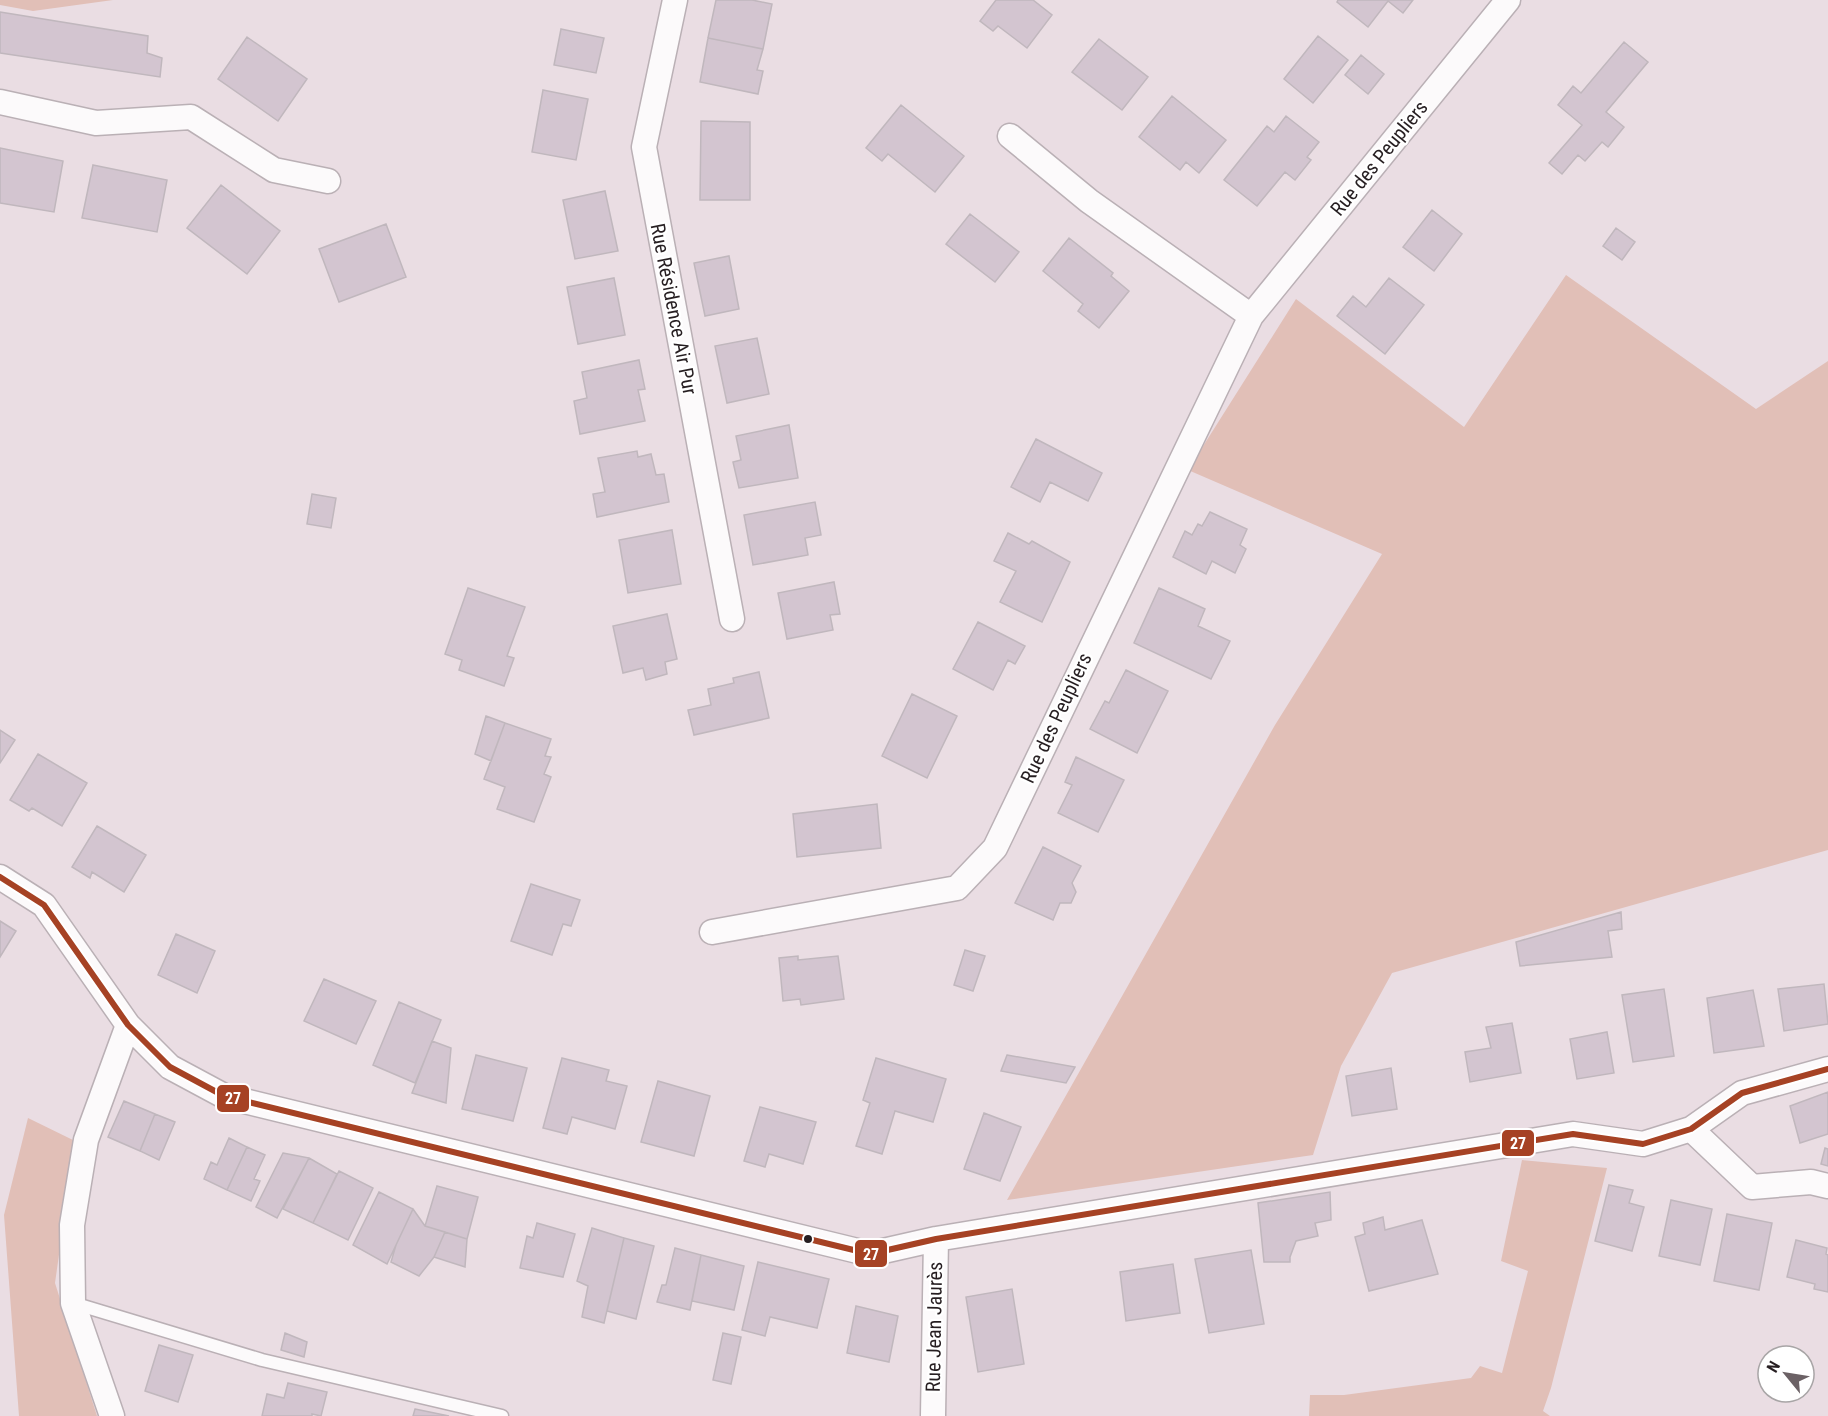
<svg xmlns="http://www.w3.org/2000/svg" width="1828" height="1416" font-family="'Roboto Condensed',sans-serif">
  <rect width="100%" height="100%" fill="#eadde3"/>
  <path fill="#e1bfb7" d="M0,0h113l-80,11 -33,-6z
    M1566,275l190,134 72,-48v489l-436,123 -51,93 -28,89 -306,45 268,-475 107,-171 -194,-84 108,-171 168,128z
    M28,1118l47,23 -20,142 42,133h-78l-15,-201z
    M1522,1160l85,8 -56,220 -8,23 7,5h-241l1,-21h34l127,-17 9,-12 22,7 26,-102 -27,-10z"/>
  <path fill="#d3c5d0" stroke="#c0b7bd" stroke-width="1.5" d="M716,0h36l20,4 -9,45 -55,-11z
    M996,0h37l19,15 -25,33 -29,-22 -5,5 -13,-10z
    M1338,0h75l-10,13 -15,-12 -20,26 -31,-25z
    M0,12l148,24 -1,17 15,5 -2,19 -160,-24z
    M561,29l43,9 -8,35 -42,-8z
    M1318,36l30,24 -35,43 -29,-24z
    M247,37l60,42 -29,42 -60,-42z
    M708,38l55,11 -6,21 6,1 -5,23 -58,-12z
    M1099,39l49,38 -26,33 -50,-38z
    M1624,42l24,20 -42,50 18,15 -16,20 -6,-5 -17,19 -7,-6 -16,19 -13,-11 33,-38 -24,-20 15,-19 8,7z
    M1361,55l23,19 -16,20 -23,-19z
    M543,90l45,9 -12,61 -44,-8z
    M1172,96l54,44 -27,33 -13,-11 -6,8 -41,-33z
    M901,105l63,51 -29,36 -47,-38 -6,7 -16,-13z
    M1286,116l33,26 -12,15 4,3 -16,20 -10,-8 -28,34 -33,-26 43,-54 7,6z
    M701,121l49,1v78h-50z
    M0,148l63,13 -9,51 -54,-9z
    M93,165l74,15 -10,52 -75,-14z
    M221,185l59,46 -33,43 -60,-46z
    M605,191l13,60 -43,8 -12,-59z
    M1432,210l30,24 -28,37 -31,-24z
    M970,214l49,38 -24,30 -49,-38z
    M386,224l20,53 -67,25 -20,-53z
    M1616,228l19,14 -13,18 -19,-14z
    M1069,238l44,35 -2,3 18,15 -30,37 -21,-17 5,-7 -40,-33z
    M729,256l10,53 -34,7 -11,-53z
    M614,278l11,57 -47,9 -11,-57z
    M1389,278l35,27 -39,49 -48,-38 16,-20 13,11z
    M757,338l12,56 -42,9 -12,-57z
    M639,360l6,29 -7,1 7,31 -65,13 -6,-33 13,-3 -5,-26z
    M789,425l9,53 -59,10 -6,-26 8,-2 -5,-24z
    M1036,439l66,34 -14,28 -38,-19 -10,20 -29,-15z
    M637,451l1,6 13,-3 5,21 8,-1 5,28 -72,15 -4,-23 12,-2 -7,-34z
    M312,494l24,4 -5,30 -24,-4z
    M815,502l6,33 -16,3 3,17 -55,10 -9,-50z
    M1210,512l37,17 -7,16 6,4 -11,24 -23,-12 -6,13 -33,-17 12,-26 7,4 6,-11 4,2z
    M672,530l9,54 -53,9 -9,-53z
    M1008,533l21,11 3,-3 38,21 -28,60 -42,-20 16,-31 -22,-10z
    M834,582l6,32 -10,1 3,15 -46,9 -9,-46z
    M468,588l57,19 -18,49 7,2 -10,28 -45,-16 3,-10 -17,-6z
    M1159,588l46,21 -7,17 32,15 -19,38 -77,-36z
    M667,614l10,45 -12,3 2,12 -21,6 -3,-12 -20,5 -10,-47z
    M978,622l47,24 -10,18 -7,-4 -15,30 -40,-21z
    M1126,670l42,21 -31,62 -47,-24 15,-28 4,2z
    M759,672l10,46 -75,17 -6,-25 23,-5 -3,-16 26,-6 -1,-5z
    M912,694l45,22 -30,62 -45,-22z
    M486,716l19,7 -14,38 -16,-7z
    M505,723l46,16 -6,17 6,1 -7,17 7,3 -17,45 -37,-13 8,-22 -21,-8z
    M0,730l15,10 -15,23z
    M38,754l49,29 -25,43 -30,-18 -3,3 -19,-11z
    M1076,757l48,23 -26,52 -40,-19 14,-28 -7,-3z
    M877,804l4,44 -84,9 -4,-43z
    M97,826l49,29 -22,37 -32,-20 -2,6 -18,-11z
    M1043,847l38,19 -9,17 4,9 -5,11h-11l-7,17 -38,-17z
    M531,884l49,16 -9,26 -8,-2 -11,31 -41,-14z
    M1621,912l1,17 -14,2 4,26 -92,9 -4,-24z
    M0,921l16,10 -16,26z
    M176,934l39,17 -18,42 -39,-18z
    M965,950l20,6 -12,35 -19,-6z
    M798,956v4l40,-4 6,43 -43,6 -1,-6 -17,2 -4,-43z
    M324,979l52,22 -20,43 -52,-23z
    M1824,984l4,40 -44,7 -6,-42z
    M1664,989l10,67 -41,6 -11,-67z
    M1753,990l11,56 -50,7 -7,-55z
    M399,1002l42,18 -26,63 -42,-18z
    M1512,1023l9,50 -51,9 -5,-30 26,-4 -5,-21z
    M1607,1032l7,41 -37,6 -7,-40z
    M432,1041l19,7 -5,55 -34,-10z
    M476,1055l51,13 -14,53 -51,-12z
    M1007,1055l68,12 -9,16 -65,-12z
    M562,1058l47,12 -3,11 21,5 -12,43 -43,-12 -5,17 -24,-6z
    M876,1058l70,21 -13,43 -38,-11 -13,43 -26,-8 14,-43 -7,-3z
    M1391,1068l6,41 -45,7 -6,-40z
    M658,1081l52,15 -16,60 -53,-14z
    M1828,1092v42l-28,9 -10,-37z
    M124,1101l31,13 -15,37 -32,-14z
    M760,1107l56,15 -13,42 -34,-10 -4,13 -21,-6z
    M984,1113l37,14 -21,54 -36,-12z
    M155,1114l20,8 -16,38 -19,-9z
    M229,1138l18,9 -20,43 -23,-11 7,-17 6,3z
    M247,1147l18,8 -11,24 6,2 -9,20 -24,-11z
    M1825,1148l3,1v17l-7,-2z
    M283,1153l26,5 -32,60 -21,-11z
    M309,1158l28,16 -24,49 -30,-14z
    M339,1171l34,17 -25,52 -35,-17z
    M1609,1185l24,5 -4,13 15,4 -12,44 -37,-10z
    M437,1186l41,11 -11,42 -42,-13z
    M379,1192l34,17 -26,55 -34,-19z
    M1330,1192l1,28 -16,3 3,13 -22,5 -6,16v5h-26l-6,-59z
    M1671,1200l41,9 -12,56 -41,-9z
    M413,1209l12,17 20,6 -11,25 -15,19 -28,-14 5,-17z
    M1727,1214l45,9 -13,67 -45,-9z
    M1383,1217l2,13 37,-10 16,54 -69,17 -14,-54 10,-3 -2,-11z
    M537,1223l38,11 -12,43 -43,-9 7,-32 6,2z
    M592,1228l32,10 -20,85 -22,-6 6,-31 -11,-5z
    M445,1232l22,7 -2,28 -31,-10z
    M624,1238l30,8 -18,73 -29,-8z
    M1796,1240l31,8 -1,6 2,1v37l-14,-3 1,-5 -28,-7z
    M675,1248l26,7 -11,55 -33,-8 5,-17h4z
    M1251,1250l13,74 -55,9 -14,-74z
    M701,1255l43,11 -10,44 -42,-9z
    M758,1262l71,17 -12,49 -47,-11 -5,19 -23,-6z
    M1173,1264l7,49 -54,8 -6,-49z
    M1012,1289l12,75 -46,8 -12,-75z
    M856,1306l42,10 -9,46 -42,-9z
    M285,1333l22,9 -3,15 -23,-7z
    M723,1333l18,4 -10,47 -18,-4z
    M159,1345l34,10 -15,47 -33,-11z
    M288,1383l39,9 -6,24 -9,-2v2h-50l5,-22 17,4z
    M415,1409l34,7h-36z"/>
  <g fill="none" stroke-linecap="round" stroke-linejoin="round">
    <defs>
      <path id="service" d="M73,1303l189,57 240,56"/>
      <path id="minor" d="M675,0l-31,147 88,472
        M0,102l96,21 95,-6 83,53 54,11
        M1010,136l79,65 162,115
        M0,877l44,28 84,120 42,42 54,29 646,158 66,-15 637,-105 70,10 48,-15 51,-36 86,-24
        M712,932l245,-44 38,-40 256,-532 257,-316
        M1691,1129l61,58 59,-5 17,4
        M112,1416l-39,-113 -1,-78 14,-85 42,-115
        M933,1416l3,-177"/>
    </defs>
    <use href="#service" stroke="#bab0b5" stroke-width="15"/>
    <use href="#minor" stroke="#bab0b5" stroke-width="27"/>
    <use href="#service" stroke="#fcfafb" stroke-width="12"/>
    <use href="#minor" stroke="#fcfafb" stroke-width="24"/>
    <defs>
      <path id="bus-1" d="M0,877l44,28 84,120 42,42 54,29 646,158 66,-15 637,-105 70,10 48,-15 51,-36 86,-24"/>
    </defs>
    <use href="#bus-1" stroke="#fff" stroke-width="10"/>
    <use href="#bus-1" stroke="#a64224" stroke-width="6"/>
  </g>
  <circle fill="#261e21" stroke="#fff" stroke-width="2" cx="808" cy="1239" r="5"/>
  <g text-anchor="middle" stroke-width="4.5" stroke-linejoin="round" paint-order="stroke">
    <g font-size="20" fill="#261e21" stroke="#fff">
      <text transform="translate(1379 158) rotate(-51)" y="7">Rue des Peupliers</text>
      <text transform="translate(674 309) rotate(79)" y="7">Rue Résidence Air Pur</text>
      <text transform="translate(1056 718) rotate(-65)" y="7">Rue des Peupliers</text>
      <text transform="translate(934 1327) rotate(-89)" y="7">Rue Jean Jaurès</text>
    </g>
  </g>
  <g stroke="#fff" stroke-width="2">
    <rect x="216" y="1084" width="34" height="29" rx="6" fill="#a64224"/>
    <rect x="1501" y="1129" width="34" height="28" rx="6" fill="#a64224"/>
    <rect x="854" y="1239" width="34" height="29" rx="6" fill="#a64224"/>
  </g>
  <g font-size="16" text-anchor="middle" font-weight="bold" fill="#fff">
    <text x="233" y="1104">27</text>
    <text x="1518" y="1149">27</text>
    <text x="871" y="1260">27</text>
  </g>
  <g transform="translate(1786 1374) rotate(300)"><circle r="28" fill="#ffffff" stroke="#a8a5a6" stroke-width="1.5"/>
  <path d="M0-4.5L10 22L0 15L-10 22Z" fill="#6b6165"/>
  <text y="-9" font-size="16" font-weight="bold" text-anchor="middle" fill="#261e21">N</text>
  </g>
</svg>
